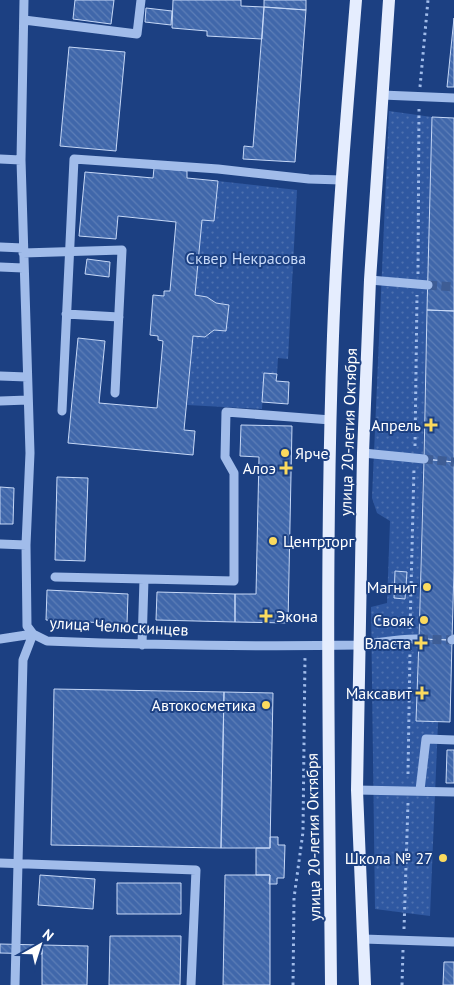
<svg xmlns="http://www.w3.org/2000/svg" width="454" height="985" font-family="'PT Sans',sans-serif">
  <defs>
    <pattern id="grass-dots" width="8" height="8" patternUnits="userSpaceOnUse" patternTransform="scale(1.25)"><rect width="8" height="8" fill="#2f58a1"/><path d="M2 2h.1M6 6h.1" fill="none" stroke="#4e71af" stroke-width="1.8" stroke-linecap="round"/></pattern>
    <pattern id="building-back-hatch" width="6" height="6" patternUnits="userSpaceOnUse" patternTransform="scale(1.25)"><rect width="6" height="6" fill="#4067aa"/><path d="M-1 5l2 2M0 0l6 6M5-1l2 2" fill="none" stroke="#5d7eb7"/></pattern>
  </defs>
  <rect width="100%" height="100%" fill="#1c4082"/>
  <path fill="url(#grass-dots)" d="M389,111l43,6 -16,604 22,1 -8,194 -55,-7 -4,-302 16,-4 3,-82 -13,-8 -5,-15z
    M218,181l79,9 -9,169 -10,-1 -1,16h-13l-2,35 -75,-4 6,-69 12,1 9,-7 12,1 3,-26 -13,-2 -9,-6 -12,-2 7,-75h12z"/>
  <path fill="url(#building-back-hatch)" stroke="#c6d8f7" d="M75,0h39l-3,24 -38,-5z
    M173,0h68v6l23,1 -2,32 -55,-3v-5l-35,-3z
    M264,0h42v10l-42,-3z
    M264,7l42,3 -11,152 -52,-3 1,-13 9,1z
    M146,8l26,3 -1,14 -26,-3z
    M454,18v69h-7z
    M69,47l56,5 -9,99 -56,-5z
    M432,117l22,1v193l-27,-1z
    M154,168l33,3v7l31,3 -4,40 -12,-1 -7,75 12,2 9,6 13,2 -3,26 -12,-1 -9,7 -12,-1 -9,94 11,1 -2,24 -125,-12 10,-105 27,3 -6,62 58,5 6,-67 -5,-1v-4l-8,-1 3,-40 11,1v-5h6l6,-69 -58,-6 -2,23 -37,-3 6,-64 68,6z
    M87,259l23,3 -1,15 -24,-3z
    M427,310l27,1v151l-30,-3z
    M264,373l13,1 -1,7 13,1 -1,22 -26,-2z
    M241,425l51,1 -4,197 -53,-1v-28h21l3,-137 -19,-1z
    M424,459l30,3v107l-2,71 -33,-1z
    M57,477l31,1 -3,83 -30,-1z
    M0,487l14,1 -1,36h-13z
    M395,571l12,1 -2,27 -11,-1z
    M47,590l81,4 -1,30 -81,-4z
    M157,592l78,2v28l-79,-2z
    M419,639l33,1 -2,82 -34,-1z
    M54,689l170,3 -3,156 -170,-3z
    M224,692l49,1 -3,155h-49z
    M447,750h7v33h-8z
    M270,837h8v8h7l-1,33h-7v6h-8l1,-9h-14v-27h14z
    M40,875l55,4 -2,30 -55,-4z
    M225,875h45v110h-47z
    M117,883h64v31h-64z
    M110,936h71l-1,49h-71z
    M0,944l42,1v9l-42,-1z
    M42,945l46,1 -1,39h-45z
    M444,962h10v23h-11z"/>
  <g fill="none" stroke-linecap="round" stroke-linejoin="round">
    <path stroke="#3e5d95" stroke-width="9" stroke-dasharray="9 4.5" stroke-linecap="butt" d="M428,285l26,2
      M424,459l30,3
      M419,639l33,1"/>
    <path stroke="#a1bcea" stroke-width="3" stroke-dasharray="2.5 4" stroke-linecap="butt" d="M420,87l8,-87
      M418,274l1,-166
      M415,446l2,-151
      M378,619l32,1
      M410,629l4,-161
      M408,774l2,-124
      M404,929l4,-126
      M293,985l1,-87 9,-66 2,-176
      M402,985l1,-35"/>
    <path stroke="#a1bcea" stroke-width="9" d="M24,0l-3,160 9,293 -4,92 1,81 6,8 14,7c103,4 207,6 311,4 20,-1 40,-7 61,-6
      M24,20l113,14 4,-34
      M382,95l72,3
      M0,159l21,1
      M0,247l23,1
      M23,253l99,-3 -7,143
      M0,267l23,1
      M370,280l58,5
      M66,314l53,3
      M0,376l27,1
      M0,401l28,-1
      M62,411l12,-252 144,10 91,10 32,1
      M363,453l61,6
      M0,544l26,1
      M55,577l179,4v-108l-9,-16 1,-45 105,8
      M0,639l33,-5
      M452,640l2,-1
      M142,645l2,-66
      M357,790l97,2
      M420,790l6,-51 28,1
      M0,863l196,7 -5,115
      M363,939l91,3
      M15,985l8,-325 10,-26"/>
    <path stroke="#e5edfe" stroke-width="12" d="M331,985c-2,-216 -6,-433 2,-649 4,-112 14,-224 23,-336
      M365,985l-8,-195 6,-337 7,-173 19,-280"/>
  </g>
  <g fill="#fbda5e" stroke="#1c4082" stroke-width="2">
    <path d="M428.5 417.5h5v5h5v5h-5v5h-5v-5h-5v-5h5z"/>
    <circle cx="285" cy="453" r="5"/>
    <path d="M283.5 460.5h5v5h5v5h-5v5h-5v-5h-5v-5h5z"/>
    <circle cx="273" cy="541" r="5"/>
    <circle cx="427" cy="587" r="5"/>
    <path d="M263.5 608.5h5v5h5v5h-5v5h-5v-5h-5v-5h5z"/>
    <circle cx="424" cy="620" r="5"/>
    <path d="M418.5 635.5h5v5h5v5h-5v5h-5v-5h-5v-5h5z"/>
    <path d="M419.5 685.5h5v5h5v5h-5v5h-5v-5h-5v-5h5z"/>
    <circle cx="266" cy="705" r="5"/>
    <circle cx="443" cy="858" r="5"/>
  </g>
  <g text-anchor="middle" stroke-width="4" stroke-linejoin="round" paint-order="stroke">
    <g font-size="16" fill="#c6d8f7" stroke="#1c4082">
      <text x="246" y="264">Сквер Некрасова</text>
    </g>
    <g font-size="16" fill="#fff" stroke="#1c4082" text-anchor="end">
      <text x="421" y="431">Апрель</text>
      <text x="295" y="459" text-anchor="start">Ярче</text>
      <text x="276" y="474">Алоэ</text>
      <text x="283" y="547" text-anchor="start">Центрторг</text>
      <text x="417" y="593">Магнит</text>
      <text x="276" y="622" text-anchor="start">Экона</text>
      <text x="414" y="626">Свояк</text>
      <text x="411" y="649">Власта</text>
      <text x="412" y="699">Максавит</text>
      <text x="256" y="711">Автокосметика</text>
      <text x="433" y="864">Школа № 27</text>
    </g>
    <g font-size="16" fill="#fff" stroke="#1c4082">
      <text transform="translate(348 432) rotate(-88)" y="6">улица 20-летия Октября</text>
      <text transform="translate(119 626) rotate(3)" y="6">улица Челюскинцев</text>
      <text transform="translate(313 837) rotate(-91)" y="6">улица 20-летия Октября</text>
    </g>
  </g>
  <g transform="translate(40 945) rotate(39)" stroke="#1c4082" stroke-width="4" paint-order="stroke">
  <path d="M0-4L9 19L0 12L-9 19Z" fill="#ffffff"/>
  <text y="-8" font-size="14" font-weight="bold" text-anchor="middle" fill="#ffffff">N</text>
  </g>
</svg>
